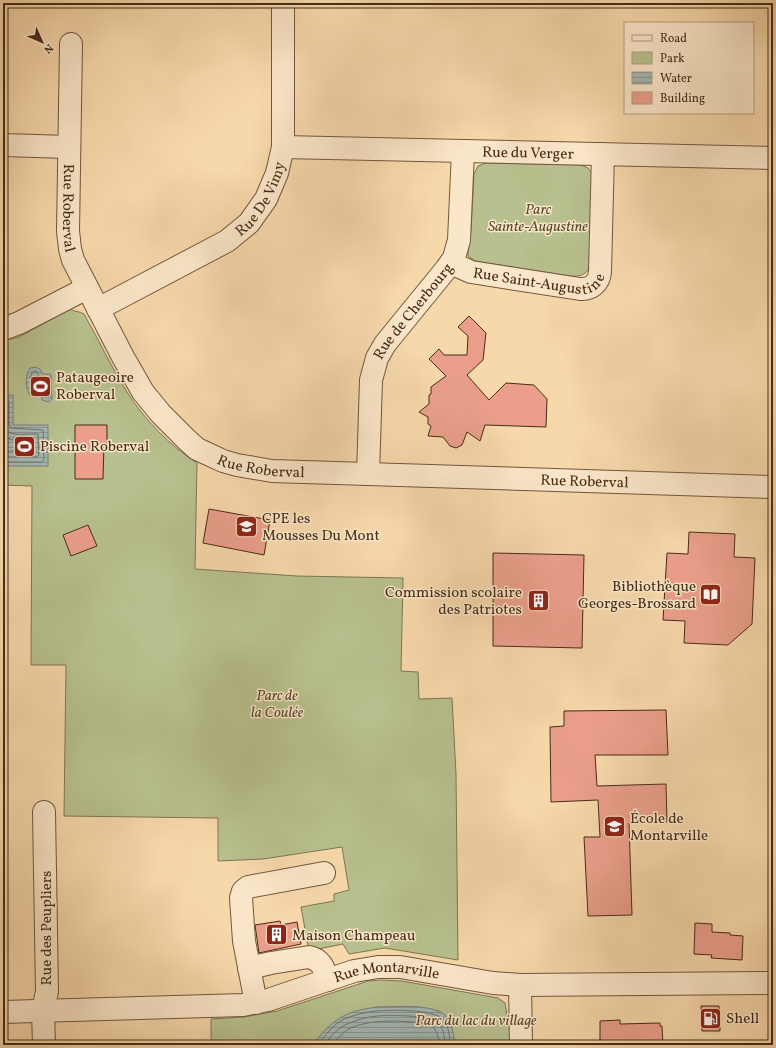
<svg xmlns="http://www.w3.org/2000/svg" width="776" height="1048" font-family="Vollkorn,serif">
  <defs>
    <pattern id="water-rules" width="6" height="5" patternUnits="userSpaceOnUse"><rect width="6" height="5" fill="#a2b7b4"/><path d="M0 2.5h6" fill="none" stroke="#869592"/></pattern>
  </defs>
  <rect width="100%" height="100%" fill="#f7d8ab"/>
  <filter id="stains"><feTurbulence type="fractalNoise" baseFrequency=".005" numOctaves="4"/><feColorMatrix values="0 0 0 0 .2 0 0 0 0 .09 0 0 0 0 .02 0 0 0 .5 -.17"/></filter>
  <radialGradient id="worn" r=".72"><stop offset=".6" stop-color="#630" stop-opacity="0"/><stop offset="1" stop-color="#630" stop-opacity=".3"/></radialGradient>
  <path fill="#b7c08e" stroke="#7e7654" d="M486,163l95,2 7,3 4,6 -2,91c-3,10 -10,12 -20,11l-95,-15 -7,-5v-4l3,-21 3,-57 4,-8z
    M70,309c5,3 9,2 14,5 15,26 27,53 43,78 17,27 43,54 70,71l-2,106 102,7 106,2 -2,93 17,1 1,27 33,-1 4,76 2,186 -73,-12 -36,6 -6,-10 -34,7 -8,-44 33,-6v-7l15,-4 -7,-43 -79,12 -45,2v-43l-154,-2 2,-151h-35l1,-179 -29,-1v-144l16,-4z
    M381,980l21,1 96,17 7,5 2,12 4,1v29h-56l-3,-17 -5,-11 -8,-6 -25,-4h-37l-51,22 -14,16h-101v-26l33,-2 33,-6 91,-30z"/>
  <path fill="url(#water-rules)" stroke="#7d7f76" d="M36,367l5,3 1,4h8l1,1 1,24 -3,3 -7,-2 -2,-10h-3l-3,3 -4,2c-5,-6 -5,-21 0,-27z
    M3,395h10v30h35v41h-45z
    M377,1007c17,0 56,-4 69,9 6,6 8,20 9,29h-143c22,-26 30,-33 65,-38z"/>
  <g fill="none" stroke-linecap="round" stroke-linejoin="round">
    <path stroke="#747266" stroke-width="1" d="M36,371l4,7 8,2 -1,11h-2l-4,-5h-10v-11l2,-3z
      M3,399l6,2v23l2,4 32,2 1,30 -2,2h-39
      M3,404c2,7 0,14 1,20 1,15 24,9 34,10l1,21 -2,2h-34
      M3,436l9,4h19l2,9 -2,2h-28
      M318,1045c7,-9 15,-21 26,-26 10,-4 21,-7 33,-8 14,-1 56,-2 66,8 6,6 6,18 8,26
      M324,1045c6,-8 14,-17 23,-21 9,-4 19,-7 30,-8 10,-1 54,-1 61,6 6,5 6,16 8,23
      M332,1045c4,-5 10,-11 15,-15 19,-12 64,-10 85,-5l5,8 3,12"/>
  </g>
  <path fill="#eb9f8b" stroke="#452c19" d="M469,316l17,17 -3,27 -16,15 22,25 17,-17 28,2 13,14 -1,28 -61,-2 -5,16 -13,-9 -5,13 -6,3 -6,-2 -7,-9 -15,-1 3,-10 -3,-2v-7l-9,-5 10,-8v-9l2,-1v-7l15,-11 -17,-17 10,-10 5,6h23l1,-19 -10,-9z
    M75,425h32v19h-3l-1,35h-28z
    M209,509l61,11 -6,35 -61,-12z
    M88,525l9,21 -26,10 -8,-21z
    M689,532l46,2 -1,23 21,1 -3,66 -24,21 -44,-2 1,-22 -22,-1 4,-67 21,1z
    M493,553l91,2 -2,93 -89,-2z
    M666,710l2,45h-73l2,31 69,-2 1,38 -38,1 3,92 -44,1 -4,-79h16l-2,-37 -47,2 -1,-75 14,-1v-15z
    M280,921l1,4 16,-3 4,22 -42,9 -4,-28z
    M695,923l17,1v8l18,1v2l13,1 -1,24 -31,-2 1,-3 -18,-1z
    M701,1006h18l1,25h-18z
    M620,1020v4l40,-1v3h2l1,19h-63v-24z"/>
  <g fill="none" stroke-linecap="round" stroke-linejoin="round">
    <defs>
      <g id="minor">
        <path id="s1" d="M71,44l-3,187 2,18 3,11 50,97 20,35 18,22 26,26 10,9 11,5 15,7 14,4 35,6 501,16"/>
        <path d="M3,145l66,2"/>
        <path id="s2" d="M283,147l490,11"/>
        <path id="s3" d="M451,263l20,9 109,17c11,1 19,-6 20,-17l3,-118"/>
        <path id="s4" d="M98,309l129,-68 22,-18 17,-24 11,-26 6,-26v-144"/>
        <path d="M3,329l16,-6 68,-35"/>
        <path id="s5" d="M368,474l3,-94 6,-22 8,-14 62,-76 7,-10 5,-18 4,-89"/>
        <path d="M249,968l22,-5 38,-6c13,3 15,12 19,23"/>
        <path d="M520,985l1,60"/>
        <path d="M256,1003l-12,-62 -3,-43 2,-7 5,-4 76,-14"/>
        <path id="s6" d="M3,1012l240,-7 25,-5 86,-29 24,-4h22l93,16 27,2 253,-2"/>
        <path d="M44,1045l-1,-34 4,-20 -3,-179"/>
      </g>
    </defs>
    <use href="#minor" stroke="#72573e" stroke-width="24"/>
    <use href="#minor" stroke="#fae6c8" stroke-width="22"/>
  </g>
  <defs>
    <symbol id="stadium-square" viewBox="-11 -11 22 22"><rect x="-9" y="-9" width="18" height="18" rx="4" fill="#8f2418" stroke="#fae6c8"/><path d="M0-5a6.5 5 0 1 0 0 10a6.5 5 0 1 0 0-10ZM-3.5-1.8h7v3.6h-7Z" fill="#fff"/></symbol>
    <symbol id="school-square" viewBox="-11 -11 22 22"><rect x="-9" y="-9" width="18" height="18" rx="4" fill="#8f2418" stroke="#fae6c8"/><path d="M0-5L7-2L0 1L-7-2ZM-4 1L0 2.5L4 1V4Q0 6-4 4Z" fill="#fff"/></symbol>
    <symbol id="library-square" viewBox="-11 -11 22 22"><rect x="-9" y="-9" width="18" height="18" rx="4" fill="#8f2418" stroke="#fae6c8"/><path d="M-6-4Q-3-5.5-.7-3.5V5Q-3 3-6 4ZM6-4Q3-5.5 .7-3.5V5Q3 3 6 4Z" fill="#fff"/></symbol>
    <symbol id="building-square" viewBox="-11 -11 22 22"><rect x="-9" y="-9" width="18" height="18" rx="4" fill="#8f2418" stroke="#fae6c8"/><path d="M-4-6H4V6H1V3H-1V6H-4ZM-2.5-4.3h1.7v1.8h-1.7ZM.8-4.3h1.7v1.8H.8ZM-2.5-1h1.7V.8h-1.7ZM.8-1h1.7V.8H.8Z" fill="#fff"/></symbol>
    <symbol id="fuel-square" viewBox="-11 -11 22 22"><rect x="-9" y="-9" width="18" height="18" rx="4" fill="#8f2418" stroke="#fae6c8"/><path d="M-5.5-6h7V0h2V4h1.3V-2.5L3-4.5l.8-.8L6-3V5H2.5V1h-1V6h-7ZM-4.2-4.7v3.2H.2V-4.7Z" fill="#fff"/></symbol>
  </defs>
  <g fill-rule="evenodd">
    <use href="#stadium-square" x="28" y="374" width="25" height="25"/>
    <use href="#stadium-square" x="12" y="434" width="25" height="25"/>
    <use href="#school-square" x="234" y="514" width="25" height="25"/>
    <use href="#library-square" x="698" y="582" width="25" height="25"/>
    <use href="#building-square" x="526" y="588" width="25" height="25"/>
    <use href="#school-square" x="602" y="814" width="25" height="25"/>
    <use href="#building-square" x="264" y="922" width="25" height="25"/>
    <use href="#fuel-square" x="698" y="1006" width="25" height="25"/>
  </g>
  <g text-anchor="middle" stroke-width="3" stroke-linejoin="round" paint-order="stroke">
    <g font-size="15" fill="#452c19" stroke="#fae6c8">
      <text dy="5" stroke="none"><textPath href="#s2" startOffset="245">Rue du Verger</textPath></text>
      <text dy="5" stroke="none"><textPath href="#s4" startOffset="201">Rue De Vimy</textPath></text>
      <text dy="5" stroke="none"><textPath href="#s1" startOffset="164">Rue Roberval</textPath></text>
      <text dy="5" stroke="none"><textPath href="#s3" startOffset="92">Rue Saint-Augustine</textPath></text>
      <text dy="5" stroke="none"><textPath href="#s5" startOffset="176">Rue de Cherbourg</textPath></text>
      <text dy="5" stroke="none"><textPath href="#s1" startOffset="512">Rue Roberval</textPath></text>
      <text dy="5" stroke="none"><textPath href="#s1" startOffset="836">Rue Roberval</textPath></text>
      <text transform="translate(46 928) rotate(-90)" y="5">Rue des Peupliers</text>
      <text dy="5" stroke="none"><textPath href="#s6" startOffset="389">Rue Montarville</textPath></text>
    </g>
    <g font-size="15" font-style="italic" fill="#5c4a30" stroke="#fae6c8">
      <text x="538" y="214">Parc<tspan x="538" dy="17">Sainte-Augustine</tspan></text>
      <text x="277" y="700">Parc de<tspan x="277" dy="17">la Coulée</tspan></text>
      <text x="476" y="1025">Parc du lac du village</text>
    </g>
    <g font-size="15" fill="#452c19" stroke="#fae6c8" text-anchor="start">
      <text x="56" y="382">Pataugeoire<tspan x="56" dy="17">Roberval</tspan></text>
      <text x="40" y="451">Piscine Roberval</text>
      <text x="262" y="523">CPE les<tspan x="262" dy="17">Mousses Du Mont</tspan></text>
      <text x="696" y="591" text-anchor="end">Bibliothèque<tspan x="696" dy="17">Georges-Brossard</tspan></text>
      <text x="522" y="597" text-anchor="end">Commission scolaire<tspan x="522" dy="17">des Patriotes</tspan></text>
      <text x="630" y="823">École de<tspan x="630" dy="17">Montarville</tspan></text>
      <text x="292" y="940">Maison Champeau</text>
      <text x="726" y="1023">Shell</text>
    </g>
  </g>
  <rect width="776" height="1048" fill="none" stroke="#f7d8ab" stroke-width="16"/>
  <rect x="4" y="4" width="768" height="1040" fill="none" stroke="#452c19" stroke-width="2"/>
  <rect x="8" y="8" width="760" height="1032" fill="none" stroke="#452c19"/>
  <rect x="624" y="22" width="130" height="92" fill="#fae6c8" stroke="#b29c82"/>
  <rect x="632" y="35" width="20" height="6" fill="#fae6c8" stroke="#b29c82"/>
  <text x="660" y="42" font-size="12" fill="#452c19">Road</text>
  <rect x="632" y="52" width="20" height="12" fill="#b7c08e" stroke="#b29c82"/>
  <text x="660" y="62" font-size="12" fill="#452c19">Park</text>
  <rect x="632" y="72" width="20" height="12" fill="url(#water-rules)" stroke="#b29c82"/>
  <text x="660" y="82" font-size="12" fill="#452c19">Water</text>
  <rect x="632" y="92" width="20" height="12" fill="#eb9f8b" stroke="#b29c82"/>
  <text x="660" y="102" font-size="12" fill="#452c19">Building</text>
  <g transform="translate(42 42) rotate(135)" stroke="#fae6c8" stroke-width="3" paint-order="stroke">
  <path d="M0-3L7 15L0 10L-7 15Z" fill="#452c19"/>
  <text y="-6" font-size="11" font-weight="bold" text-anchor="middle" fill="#452c19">N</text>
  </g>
  <rect width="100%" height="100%" filter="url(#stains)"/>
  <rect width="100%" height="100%" fill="url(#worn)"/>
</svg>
